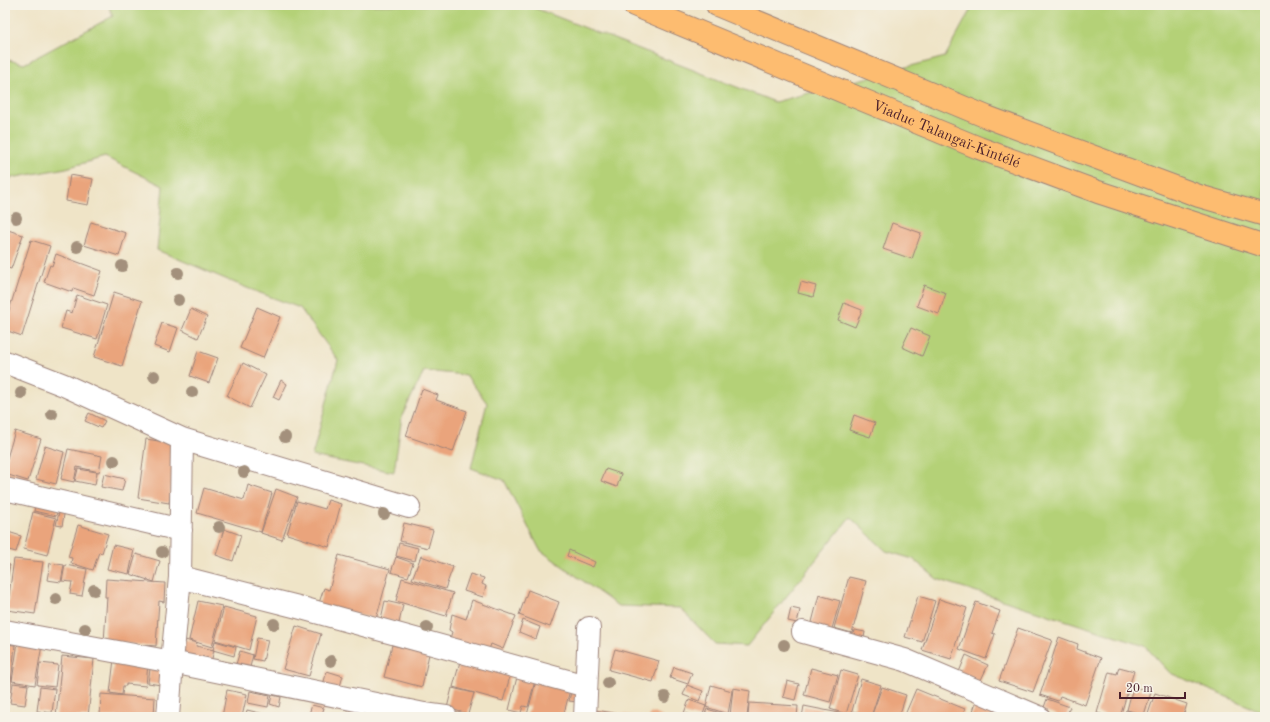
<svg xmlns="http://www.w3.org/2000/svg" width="1270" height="722" font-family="'Old Standard TT',serif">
  <rect width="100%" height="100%" fill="#f7f3e8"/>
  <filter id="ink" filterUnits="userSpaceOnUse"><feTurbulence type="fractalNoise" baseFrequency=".025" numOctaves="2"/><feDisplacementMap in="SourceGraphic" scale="8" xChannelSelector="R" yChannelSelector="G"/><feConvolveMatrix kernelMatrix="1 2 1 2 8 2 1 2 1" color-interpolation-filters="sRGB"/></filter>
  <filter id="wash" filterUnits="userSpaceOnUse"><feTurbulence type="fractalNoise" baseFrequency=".012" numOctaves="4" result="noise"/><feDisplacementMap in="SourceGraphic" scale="16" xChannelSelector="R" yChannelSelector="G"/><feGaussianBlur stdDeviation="0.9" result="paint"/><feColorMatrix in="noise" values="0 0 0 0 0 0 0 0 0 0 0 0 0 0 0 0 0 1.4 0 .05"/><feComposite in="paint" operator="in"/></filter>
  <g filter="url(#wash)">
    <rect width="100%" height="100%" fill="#efe4c7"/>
    <path fill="#b4d177" stroke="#7f7851" d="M108,5h419l248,97 170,-45 28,-52h292v708l-95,-40 -25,-27 -208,-67 -24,-20 -27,-8 -36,-34 -103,129 -32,-2 -35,-36 -62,-2 -78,-56 -36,-70 -33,-12 16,-65 -21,-28 -42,-4 -22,45 -8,56 -82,-16 26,-96 -38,-52 -53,-20 -90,-38 6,-64 -58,-29 -39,11 -61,11v-120l19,5 89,-48z"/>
    <g id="blocks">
      <path fill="#eaa47c" d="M70,175l23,4 -5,26 -22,-4z
        M91,222l35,11 -7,23 -35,-11z
        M892,223l29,10 -9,26 -29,-10z
        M5,229l18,6 -12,34 -6,-2z
        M31,240l19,6 -28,90 -17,-6v-7z
        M56,254l46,17 -8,24 -21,-7 -1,4 -28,-10 6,-17 2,1z
        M801,282l15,4 -3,11 -15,-4z
        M924,285l22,8 -7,21 -22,-8z
        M114,292l28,9 -20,65 -28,-9z
        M77,295l30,10 -10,34 -36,-11 5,-17 6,2z
        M844,303l18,7 -7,17 -17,-7z
        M257,307l23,10 -17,41 -23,-10z
        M191,309l16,8 -9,21 -16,-8z
        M162,323l16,5 -8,24 -16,-6z
        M911,328l19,8 -8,20 -20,-9z
        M198,351l20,7 -9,25 -19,-7z
        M243,363l23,12 -16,33 -23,-12z
        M281,380l6,4 -8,16 -6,-3z
        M422,389l16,6 -2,5 31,11 -14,41 -47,-16z
        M89,413l16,8 -4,7 -16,-7z
        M854,415l21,8 -5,14 -21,-7z
        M15,431l26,8 -13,42 -23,-7v-9z
        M146,439l32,5 -9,59 -31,-5z
        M45,446l19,6 -8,32 -20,-5z
        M68,449l34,7 -3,16 -22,-5 -3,15 -13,-3z
        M78,469l19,3 -2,13 -20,-4z
        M606,469l15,5 -4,13 -16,-6z
        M104,474l21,5 -3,12 -21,-4z
        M248,485l24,8 -11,39 -64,-19 7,-25 40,12z
        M276,489l21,8 -15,43 -21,-7z
        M328,500l13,4 -12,43 -42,-13 10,-33 28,8z
        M36,502l22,6 -2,8 -22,-5z
        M60,508l5,1 -3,17 -6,-1z
        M33,512l23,6 -9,37 -23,-6z
        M404,523l29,7 -5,18 -28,-7z
        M78,525l30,9 -6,19 -3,-1 -6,18 -22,-7 1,-5 -4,-1z
        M224,529l17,6 -8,26 -17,-6z
        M5,531l16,5 -5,16 -11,-3z
        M399,543l19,5 -3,13 -19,-5z
        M113,545l21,5 -5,24 -22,-5z
        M569,550l26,12 -2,5 -26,-11z
        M136,554l24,7 -6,21 -24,-8z
        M339,555l51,14 -14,50 -58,-13 6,-18 5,2z
        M421,556l32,11 -8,22 -33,-10z
        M396,557l17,6 -5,14 -17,-5z
        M14,559l29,3 -8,52 -28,-4z
        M50,563l14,2 -3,17 -14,-2z
        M5,564l5,1 -4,20h-1z
        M65,565l22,4 -5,27 -12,-2 2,-12 -10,-1z
        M470,574l14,4 -2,6 4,2 -3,11 -19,-6z
        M849,577l17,4 -14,52 -18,-5z
        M402,578l51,15 -7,23 -50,-15z
        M106,579l59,4 -1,19 -5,-1 -3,45 -52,-4 3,-45h-2z
        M528,590l31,12 -9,25 -31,-12z
        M819,595l21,6 -9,31 -20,-6z
        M918,596l17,5 -13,41 -17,-5z
        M939,599l28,9 -16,51 -29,-9z
        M472,600l44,16 -13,33 -12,-5 -4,11 -38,-13 3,-10 -3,-2 3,-16 14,5z
        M198,601l24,5 -10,41 -23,-7z
        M385,601l18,4 -4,18 -18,-4z
        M976,602l24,9 -8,22 3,1 -9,25 -27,-10z
        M224,607l33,9 -8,34 -34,-10z
        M791,608l9,2 -3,13 -9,-2z
        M523,620l17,7 -4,12 -17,-7z
        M296,626l25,8 -12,42 -26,-7z
        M1018,628l34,12 -19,52 -34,-11z
        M855,630l10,2 -2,11 -10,-2z
        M1059,637l19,7 -1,5 24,9 -16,47 -25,-9 -2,5 -18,-6z
        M257,638l11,2 -5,21 -10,-2z
        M185,640l12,3 -1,3 18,4 -4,17 -30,-7z
        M215,641l21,6 -2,9 -21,-6z
        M18,642l24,3 -7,40 -23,-4z
        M5,644l10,1 -5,47 -5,-1z
        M392,645l37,9 -7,33 -38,-10z
        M615,649l44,12 -6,21 -44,-12z
        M240,651l13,4 -5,20 -14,-4z
        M966,655l22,10 -8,17 -21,-10z
        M62,656l32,3 -6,58h-32z
        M461,658l50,15 -8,28 -50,-14z
        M114,659l34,4 -2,23 -20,-2v2h-3l-1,9 -12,-2z
        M151,662l13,2 -3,21 -13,-2z
        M40,663l18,2 -3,22 -18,-2z
        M674,667l18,6 -4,11 -18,-6z
        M1119,667l15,4 -14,46h-8l-15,-4 12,-41 8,2z
        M811,668l27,7 -8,27 -26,-7z
        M841,670l17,5 -12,39 -16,-5z
        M327,671l16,5 -5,17 -16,-5z
        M517,677l18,4 -7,26 -5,-1 -2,7 -12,-3z
        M537,677l34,9 -8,31h-27l-9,-2z
        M861,679l20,6 -9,29 10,-27 24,8 -7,22h-26l-21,-6z
        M787,681l12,3 -4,16 -12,-3z
        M13,683l15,2 -3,20 -15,-2z
        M687,685l16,6 -4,10 -16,-6z
        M711,685l21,6 -4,23 -22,-7z
        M40,687l15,2 -3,24 -15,-2z
        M572,687l8,2 -2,13 -9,-1z
        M1133,687l18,5 -7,23 -17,-5z
        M452,688l22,5 -6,21 -21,-6z
        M733,688l17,3 -3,26h-43l3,-8 23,7z
        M916,689l49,20 -3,8h-58z
        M227,690l20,4 -5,23h-20z
        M250,691l20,4 -2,12 -20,-4z
        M1155,693l32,11 -4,13h-36z
        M101,694l54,4 -1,19h-54z
        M272,695l9,2 -2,10 -9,-3z
        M1047,699l23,8 -4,10h-4l-19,-7z
        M689,700l17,6 -4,11h-5l-13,-4z
        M976,702l19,6 -3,9h-21z
        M749,703l49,3 -1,11h-49z
        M312,705l12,3 -3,9h-13z
        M804,706l40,8 -1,3h-41z
        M589,709l44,7v1h-45z
        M247,710l25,6v1h-27z
        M1126,710l17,6v1h-19z
        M651,712l12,5h-14z
        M361,714l18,2v1h-18z"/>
    </g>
  </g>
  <g filter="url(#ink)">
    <use href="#blocks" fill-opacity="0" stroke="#9c8279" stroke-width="1"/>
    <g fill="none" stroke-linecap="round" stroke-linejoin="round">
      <defs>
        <path id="minor" d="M5,362l59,23 118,54 227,68
          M5,489l176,41
          M180,577l118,30 288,79
          M5,631l167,31 252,52 22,3
          M803,632l102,28 134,57
          M168,717l4,-55 8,-85 2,-138
          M585,717l4,-89"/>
        <g id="highway">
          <path id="s1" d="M634,5l345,143 119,44 167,54"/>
          <path d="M717,5l270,112 212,79 66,19"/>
        </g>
      </defs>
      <use href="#minor" stroke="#9c8279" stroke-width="24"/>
      <use href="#highway" stroke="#9c8279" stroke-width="24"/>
      <use href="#minor" stroke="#fff" stroke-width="22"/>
      <use href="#highway" stroke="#fdbc6f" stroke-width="22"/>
    </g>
    <g fill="#a3907c">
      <circle cx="16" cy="218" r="6"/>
      <circle cx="77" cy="247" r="6"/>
      <circle cx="122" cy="266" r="6"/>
      <circle cx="178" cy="273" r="6"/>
      <circle cx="178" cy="300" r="6"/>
      <circle cx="154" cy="376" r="6"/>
      <circle cx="192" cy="392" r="6"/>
      <circle cx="21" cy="393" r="6"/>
      <circle cx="52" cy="414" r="6"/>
      <circle cx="285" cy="437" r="6"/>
      <circle cx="114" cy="461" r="6"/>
      <circle cx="244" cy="472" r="6"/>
      <circle cx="384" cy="514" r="6"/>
      <circle cx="219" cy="527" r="6"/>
      <circle cx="162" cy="552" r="6"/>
      <circle cx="94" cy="590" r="6"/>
      <circle cx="56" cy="599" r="6"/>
      <circle cx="274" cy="624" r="6"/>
      <circle cx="427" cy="627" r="6"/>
      <circle cx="85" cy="629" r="6"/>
      <circle cx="784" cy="645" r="6"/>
      <circle cx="331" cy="661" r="6"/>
      <circle cx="608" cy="683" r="6"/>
      <circle cx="665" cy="697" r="6"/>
    </g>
  </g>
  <g text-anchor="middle" stroke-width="3" stroke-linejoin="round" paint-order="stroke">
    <g font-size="15" fill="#4a1f2b" stroke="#f7f3e8">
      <text dy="5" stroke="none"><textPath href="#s1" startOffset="338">Viaduc Talangaï-Kintélé</textPath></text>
    </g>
  </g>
  <rect width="1270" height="722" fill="none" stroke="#f7f3e8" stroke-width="20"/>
  <path d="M1120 692v6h65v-6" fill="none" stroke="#4a1f2b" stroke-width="2"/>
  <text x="1126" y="692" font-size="12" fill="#4a1f2b" stroke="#f7f3e8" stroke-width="3" paint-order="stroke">20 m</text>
</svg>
